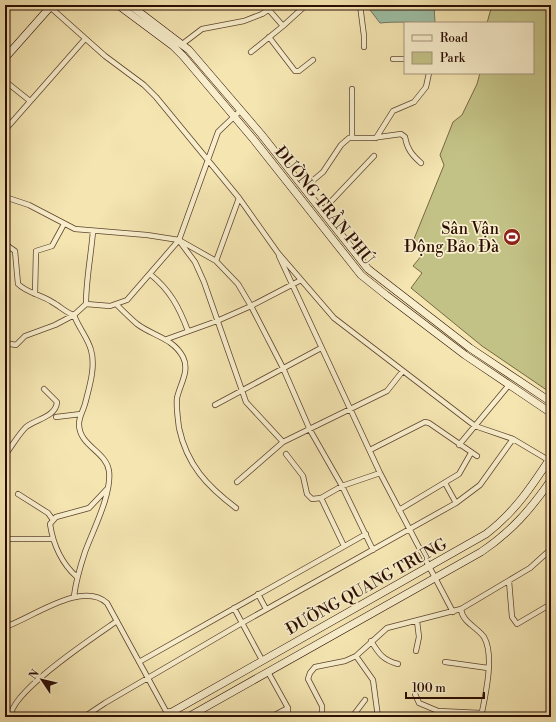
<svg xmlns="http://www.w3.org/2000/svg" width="556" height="722" font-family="'Libre Bodoni',serif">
  <rect width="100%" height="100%" fill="#f4e5b1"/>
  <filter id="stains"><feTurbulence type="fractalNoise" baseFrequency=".005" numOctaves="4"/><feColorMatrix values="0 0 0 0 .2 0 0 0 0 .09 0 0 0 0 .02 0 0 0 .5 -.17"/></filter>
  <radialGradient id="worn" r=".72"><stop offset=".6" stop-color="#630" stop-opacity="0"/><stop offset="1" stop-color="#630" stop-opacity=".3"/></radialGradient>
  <path fill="#c3c286" stroke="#776844" d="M492,5h59v388l-69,-47 -71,-58 11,-15 -9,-7 14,-17 -13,-10 30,-74 -4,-10 13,-33 9,-7 15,-31 3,-11h53v-50h-46z"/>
  <path fill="#9dc0a6" stroke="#6f7865" d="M370,5h64l1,18c-19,0 -36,-2 -55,0l-10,-13z"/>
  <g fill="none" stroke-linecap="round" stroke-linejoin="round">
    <defs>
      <path id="street" d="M360,5l4,31v11
        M50,7l55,49 39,29 12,12 83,101 39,55 56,65 141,108 38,13 37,22
        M269,10l14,16 23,-21
        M269,37l26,34h4l14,-11
        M181,45l21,-16 42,-8 18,-7 14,-9
        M251,52l32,-26
        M393,59h12
        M5,81l25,20
        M5,130l80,-91
        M352,137v-48
        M376,138l17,-27 21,-9 12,-15 3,-14
        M304,188l19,-16 18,-27 8,-7h23l29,-4 4,3c2,12 7,18 16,26
        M5,197l24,8 46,24 72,6 32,5 37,21 22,23 13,22 32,62 27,62 32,56 31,64
        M322,211l52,-55
        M180,242l15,20 9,20 42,120 37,40
        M5,244l10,7 3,33c9,9 24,11 34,18 8,4 14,11 22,13l12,-11 24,2 17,-6 52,-60 39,-108 23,-22
        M279,256l101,217 73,139
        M216,261l23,-63
        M150,274c20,16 29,33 38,57
        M35,294l1,-43 16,-5 12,-22
        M86,304c0,-24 5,-48 7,-73
        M117,305c6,6 13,13 20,19 16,12 36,14 46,33 7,14 -3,27 -6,41 -1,9 1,21 2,30 8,37 28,58 57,80
        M167,339l50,-18 34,-15 50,-26
        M5,343l11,2 9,-9 30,-11 19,-10c4,12 14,23 17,35 5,17 -2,38 -6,54 -2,7 -6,13 -6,20 0,22 27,27 30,47 3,23 -16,59 -24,81 -5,15 -9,29 -11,44
        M215,405l106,-57
        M56,417l25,-3
        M459,445l50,-60
        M370,450l55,-28 4,1 48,33
        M286,454l17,22 4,18 5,5 9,-1 21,-12 38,-13
        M5,455c7,-9 13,-20 21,-28 10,-8 30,-10 31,-25l-13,-13
        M237,482l46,-40 104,-51 15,-19
        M445,483l11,20
        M18,494l30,19 5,7
        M321,498l23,48
        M399,510l60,-36 12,-21
        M5,539h47
        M77,577c-15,-13 -24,-33 -27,-53l6,-7 33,-9 18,-19
        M509,581l3,36 5,7 34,-20
        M258,594l8,15
        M234,608l28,52
        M461,609c1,13 16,18 23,28 11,19 1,60 -3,80
        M5,627c27,-9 77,-47 102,-24l60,110
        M371,641c8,13 12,19 27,23
        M416,651l3,-14 -2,-16
        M356,656l17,24 5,37
        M139,662l227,-128
        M445,662l43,6
        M268,672l20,36 -17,9
        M415,694l4,9 19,8 43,2
        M11,717c-3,-24 86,-82 106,-96
        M84,717l21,-14 137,-80 214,-120 24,-18 33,-46
        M288,717v-9
        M322,717v-11l-14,-27 2,-6 5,-6 30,-6 11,-5 31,-28 74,-19 69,-41 21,-19
        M352,717l13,-17"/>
      <path id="secondary" d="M118,5l55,41 10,10 71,84 107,135 25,20 79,60 86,58
        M130,5l59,45 72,84 107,135 102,79 81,54
        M5,58l47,-53
        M172,712l314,-178c28,-21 46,-48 65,-77
        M165,717l2,-4 5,-1 6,5
        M188,717l293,-165c30,-20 50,-43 70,-72"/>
    </defs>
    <use href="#street" stroke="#5d432e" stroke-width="6"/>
    <use href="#secondary" stroke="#2b0d03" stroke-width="8"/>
    <use href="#street" stroke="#f8eecc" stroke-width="4.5"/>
    <use href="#secondary" stroke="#f8eecc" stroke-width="7"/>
  </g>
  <defs>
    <symbol id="stadium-disc" viewBox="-11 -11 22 22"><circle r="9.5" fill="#8f2418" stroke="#f8eecc"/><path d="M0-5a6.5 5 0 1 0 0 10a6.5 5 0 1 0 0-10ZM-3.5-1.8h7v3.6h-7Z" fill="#fff"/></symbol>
  </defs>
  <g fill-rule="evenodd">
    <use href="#stadium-disc" x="502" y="227" width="20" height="20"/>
  </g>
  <g text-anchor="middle" stroke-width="3.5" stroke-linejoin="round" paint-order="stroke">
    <g font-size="16" fill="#2b0d03" stroke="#f8eecc">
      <text transform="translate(325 205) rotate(51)" y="6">ĐƯỜNG TRẦN PHÚ</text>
      <text transform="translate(366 586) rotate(-29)" y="6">ĐƯỜNG QUANG TRUNG</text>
    </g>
    <g font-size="16" fill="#2b0d03" stroke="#f8eecc" text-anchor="end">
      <text x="499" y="234">Sân Vận<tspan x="499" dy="18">Động Bảo Đà</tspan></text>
    </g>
  </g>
  <rect width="556" height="722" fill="none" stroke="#f4e5b1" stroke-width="20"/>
  <rect x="6" y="6" width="544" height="710" fill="none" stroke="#2b0d03" stroke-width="2"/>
  <rect x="10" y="10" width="536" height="702" fill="none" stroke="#2b0d03"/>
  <rect x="404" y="22" width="130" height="52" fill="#f8eecc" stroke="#a6947c"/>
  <rect x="412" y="35" width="20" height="6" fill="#f8eecc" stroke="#a6947c"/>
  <text x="440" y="42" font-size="12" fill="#2b0d03">Road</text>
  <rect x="412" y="52" width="20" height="12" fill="#c3c286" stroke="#a6947c"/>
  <text x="440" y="62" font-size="12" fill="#2b0d03">Park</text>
  <g transform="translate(42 680) rotate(305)" stroke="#f8eecc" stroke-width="3" paint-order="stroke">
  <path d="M0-3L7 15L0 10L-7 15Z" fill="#2b0d03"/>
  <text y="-6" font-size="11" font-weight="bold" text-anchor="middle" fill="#2b0d03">N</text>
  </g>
  <path d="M406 692v6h78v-6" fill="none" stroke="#2b0d03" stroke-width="2"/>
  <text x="412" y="692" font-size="12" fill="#2b0d03" stroke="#f8eecc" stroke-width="3" paint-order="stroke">100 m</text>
  <rect width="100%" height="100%" filter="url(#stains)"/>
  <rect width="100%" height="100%" fill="url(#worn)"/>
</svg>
